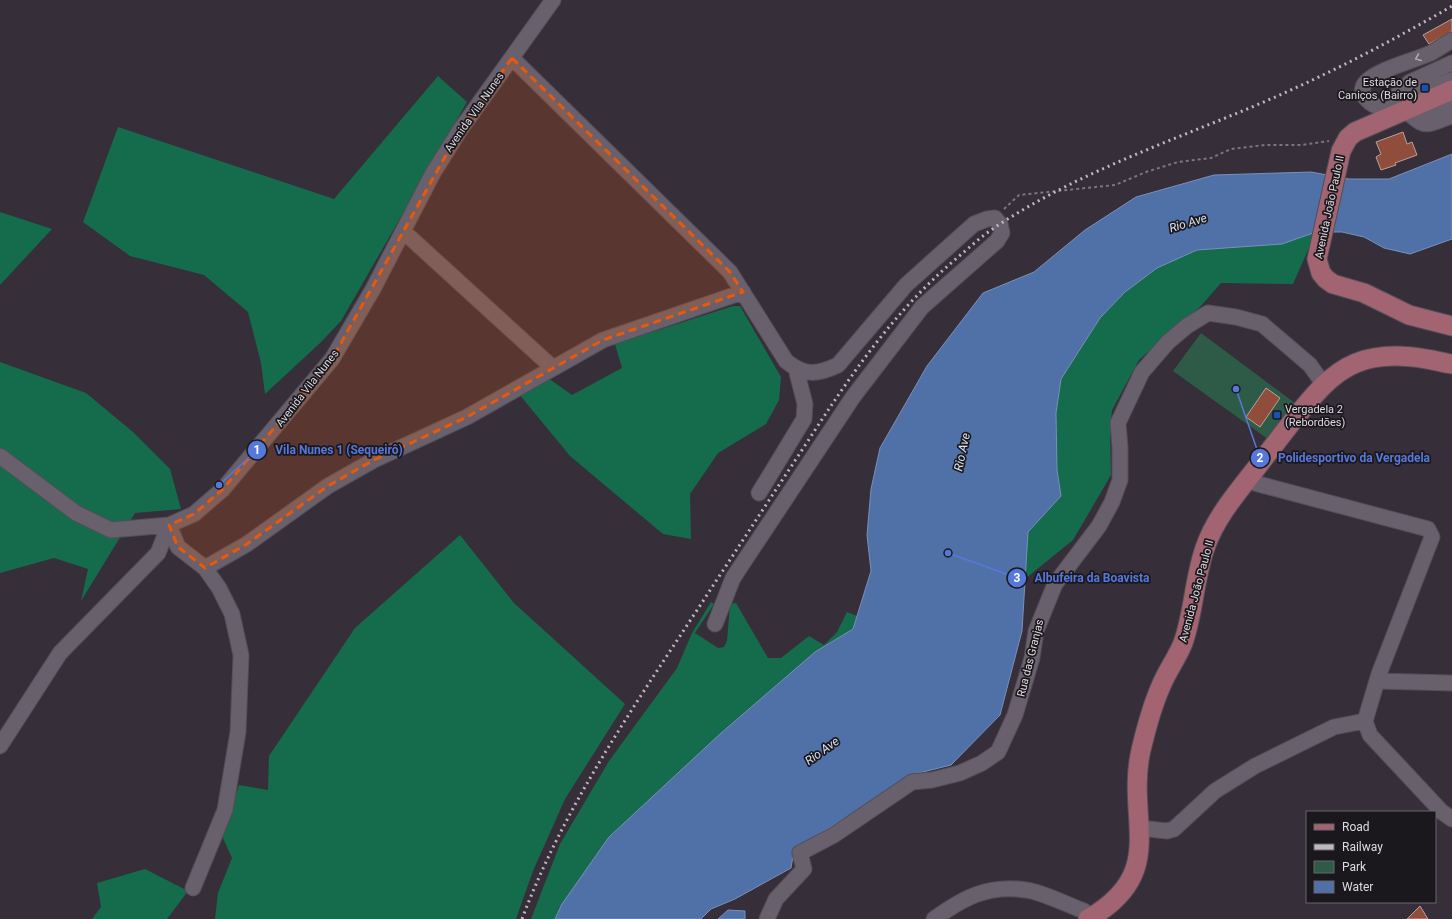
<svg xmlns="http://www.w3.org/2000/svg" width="1452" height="919" font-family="Roboto,sans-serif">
  <rect width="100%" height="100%" fill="#362e39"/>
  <path fill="#2e5b47" d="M1201,333l98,73 -27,36 -99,-71z"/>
  <path fill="#156c4c" d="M438,76l29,26 -126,219 -21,22 -55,51 -4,-31 -13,-51 -44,-37 -74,-19 -47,-34 35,-95 216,72z
    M0,212l52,17 -52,56z
    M1316,232l-23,52 -72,-1 -21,24 -61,53 -27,50 -2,19 1,46 -38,65 -48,39 3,-47 33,-36 -4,-26 -1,-57 5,-34 39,-61 25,-26 32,-24 40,-18 35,-3z
    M733,306h7l41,71 -2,23 -13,24 -48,29 -28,41 1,45 -28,-5 -93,-78 -51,-62 29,-16 24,17 50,-27 -7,-24z
    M0,362l86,31 47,39 37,37 11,40 -46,4 -54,88 7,-32 -34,-11 -54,15z
    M460,535l54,68 111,101 -60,95 -32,72 -17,48h-301l3,-26 14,-35 -10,-22 17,-51 29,5 1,-34 86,-128z
    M711,602l3,2 -19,29 23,15 6,-1 3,-6 3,-37 6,-1 32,55h13l28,-22 15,9 13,-13 10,-20 10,4 -4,13 -38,23 -95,82 -111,103 -47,67 -7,15h-24l29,-75 49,-83 68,-93 15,-35z
    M145,869l43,22 -21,28h-75l9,-12 -4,-24z"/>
  <path fill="#4f71a8" stroke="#7a90b9" d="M1452,154v85l-42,15 -26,-6 -20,-11 -22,-5h-26l-34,12 -85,6 -40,18 -32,24 -25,26 -39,61 -5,34 1,57 4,26 -33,36 -6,99 -22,84 -49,50 -36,9 -121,76 -3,18 -56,31 -24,10 -10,10h-146l7,-15 47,-67 111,-103 95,-82 38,-23 18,-58 -4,-36 4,-46 9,-41 47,-82 56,-73 51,-21 51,-42 51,-33 78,-22 97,-3 38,7h40z
    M728,910l17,1v8h-27z"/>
  <path fill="#904d3c" stroke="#b5a39e" d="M1452,19v12l-23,13 -6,-9z
    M1403,132l4,12 5,-2 5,13 -22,8 1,2 -15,5 -5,-13 5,-3 -5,-12z
    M1266,388l14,10 -20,29 -14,-10z
    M1420,906l8,13h-21z"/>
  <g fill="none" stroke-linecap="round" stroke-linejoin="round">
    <defs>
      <path id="minor" d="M1452,40c-7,4 -14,9 -21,13 -18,8 -52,16 -65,29 -11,12 6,24 16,26l7,-5 21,-21 42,-19
        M512,58l218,214 56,89c18,15 31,14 52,4l68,-80 68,-61 13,-5 8,-1 5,6 2,9 -5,8 -75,66 -69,90 -120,181 -18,46
        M1408,109l12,-16 32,-13
        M1405,110c22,21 21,14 47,6
        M1410,115h6l36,-14
        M403,231l150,137
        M0,456l76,57 35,17 58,-5 25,-11 29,-25 109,-130 41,-70 60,-116 27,-43 93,-130
        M1247,481l181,48 4,8 -53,137 -14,47 5,14 72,77 10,7
        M759,493l45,-74 1,-15 -9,-35
        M169,525l9,22 27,21 14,20 13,26 9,41 -3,77 -13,78 -32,78
        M205,568l42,-24 81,-58 46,-26 93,-43 136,-77 140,-48
        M1377,681l75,2
        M0,746l60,-93 98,-100 11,-28
        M1140,828l27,3 7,-2 41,-38 40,-25 79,-39 31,-6
        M767,919l9,-20 28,-30 -4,-16 34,-18 78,-53 20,-2 28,-7 22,-10 16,-11 17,-37 17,-57 4,-27 19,-47 44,-58 13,-24 8,-22v-32l-2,-25 24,-51 26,-30 19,-16 21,-13 28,4 26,7 48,41 14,20
        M934,919c29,-21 54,-35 92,-29 16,2 42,15 58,21l7,6"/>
      <path id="major" d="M1452,90l-97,42 -7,6 -7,13 -24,108 4,14 5,6 7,5 31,9 45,22 43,11
        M1088,919c82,-47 37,-99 53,-169 5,-21 11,-44 20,-64 6,-15 16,-28 22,-43 11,-31 11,-64 22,-95 11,-33 38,-62 59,-90 19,-24 37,-50 59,-72 10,-10 21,-18 33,-23 22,-9 48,-8 70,-4 9,1 17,4 26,5"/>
    </defs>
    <use href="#minor" stroke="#534d56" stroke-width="17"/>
    <use href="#major" stroke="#534d56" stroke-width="21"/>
    <path stroke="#7d7680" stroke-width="2" stroke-dasharray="3 3" stroke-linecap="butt" d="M1004,209l15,-14 96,-10 31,-13 32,-10 33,-4 20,-9 34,-4h36l28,-4"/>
    <use href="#minor" stroke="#68606c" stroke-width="15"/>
    <use href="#major" stroke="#a26470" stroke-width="19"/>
    <path stroke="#beb8c0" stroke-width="3" stroke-dasharray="2 4" stroke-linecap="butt" d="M522,919c46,-123 125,-231 196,-341 29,-44 57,-87 86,-131 46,-71 88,-134 153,-189 14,-12 27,-24 43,-34 78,-51 166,-81 252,-117 69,-29 135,-63 200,-101"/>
  </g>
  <defs><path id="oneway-chevron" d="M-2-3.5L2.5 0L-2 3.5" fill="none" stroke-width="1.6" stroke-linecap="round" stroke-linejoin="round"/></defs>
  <use stroke="#afa9b2" href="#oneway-chevron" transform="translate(1418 58) rotate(157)"/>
  <path fill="#e8590c" fill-opacity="0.2" stroke="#e8590c" stroke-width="3" stroke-dasharray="8 5" stroke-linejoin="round" d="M512,58l218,214 13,20 -140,48 -136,77 -93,43 -46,26 -81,58 -42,24 -27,-21 -9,-22 25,-11 29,-25 109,-130 128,-229z"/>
  <g fill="#1a4fb4" stroke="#1b181d" stroke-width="1.5">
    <rect x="1421" y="84" width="8" height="8" rx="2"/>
    <rect x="1273" y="411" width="8" height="8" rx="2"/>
  </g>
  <g text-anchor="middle" stroke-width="3.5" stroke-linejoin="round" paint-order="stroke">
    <g font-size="11" fill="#dfdae1" stroke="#1b181d" text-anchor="end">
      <text x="1417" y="86">Estação de<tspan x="1417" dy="13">Caniços (Bairro)</tspan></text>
      <text x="1285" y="413" text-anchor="start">Vergadela 2<tspan x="1285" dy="13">(Rebordões)</tspan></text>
    </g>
    <g font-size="11" fill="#dfdae1" stroke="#1b181d">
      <text transform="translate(474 112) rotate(-55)" y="4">Avenida Vila Nunes</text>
      <text transform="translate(1329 207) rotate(-78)" y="4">Avenida João Paulo II</text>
      <text transform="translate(307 388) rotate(-52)" y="4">Avenida Vila Nunes</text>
      <text transform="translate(1196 591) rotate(-75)" y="4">Avenida João Paulo II</text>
      <text transform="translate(1030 658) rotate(-76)" y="4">Rua das Granjas</text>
    </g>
    <g font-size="12" font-style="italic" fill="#d7e1f2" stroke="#1b181d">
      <text transform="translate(1188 223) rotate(-17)" y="4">Rio Ave</text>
      <text transform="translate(962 452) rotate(-78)" y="4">Rio Ave</text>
      <text transform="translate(822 751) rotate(-36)" y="4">Rio Ave</text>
    </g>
  </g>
  <path fill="none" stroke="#5778db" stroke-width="1.5" d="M219 485L257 450M1236 389L1260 458M948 553L1017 578"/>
  <g fill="#5778db" stroke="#1b181d" stroke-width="1.5">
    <circle cx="219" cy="485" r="4"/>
    <circle cx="1236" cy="389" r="4"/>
    <circle cx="948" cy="553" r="4"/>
    <circle cx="257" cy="450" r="10"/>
    <circle cx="1260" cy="458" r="10"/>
    <circle cx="1017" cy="578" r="10"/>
  </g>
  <g font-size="12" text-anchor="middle" font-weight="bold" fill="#fff">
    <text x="257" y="454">1</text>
    <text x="1260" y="462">2</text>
    <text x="1017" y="582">3</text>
  </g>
  <g font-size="12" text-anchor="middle" font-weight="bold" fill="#5778db" stroke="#1b181d" stroke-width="3.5" stroke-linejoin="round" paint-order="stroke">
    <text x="339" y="454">Vila Nunes 1 (Sequeirô)</text>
    <text x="1354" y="462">Polidesportivo da Vergadela</text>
    <text x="1092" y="582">Albufeira da Boavista</text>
  </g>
  <rect x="1306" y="811" width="130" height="92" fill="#1b181d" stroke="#69666b"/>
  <rect x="1314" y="824" width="20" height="6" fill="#a26470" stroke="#69666b"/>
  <text x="1342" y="831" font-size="12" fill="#dfdae1">Road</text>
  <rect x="1314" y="844" width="20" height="6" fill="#beb8c0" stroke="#69666b"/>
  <text x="1342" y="851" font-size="12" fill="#dfdae1">Railway</text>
  <rect x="1314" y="861" width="20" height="12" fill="#2e5b47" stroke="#69666b"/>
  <text x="1342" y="871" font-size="12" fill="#dfdae1">Park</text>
  <rect x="1314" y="881" width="20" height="12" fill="#4f71a8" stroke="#69666b"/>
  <text x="1342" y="891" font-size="12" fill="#dfdae1">Water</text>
</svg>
